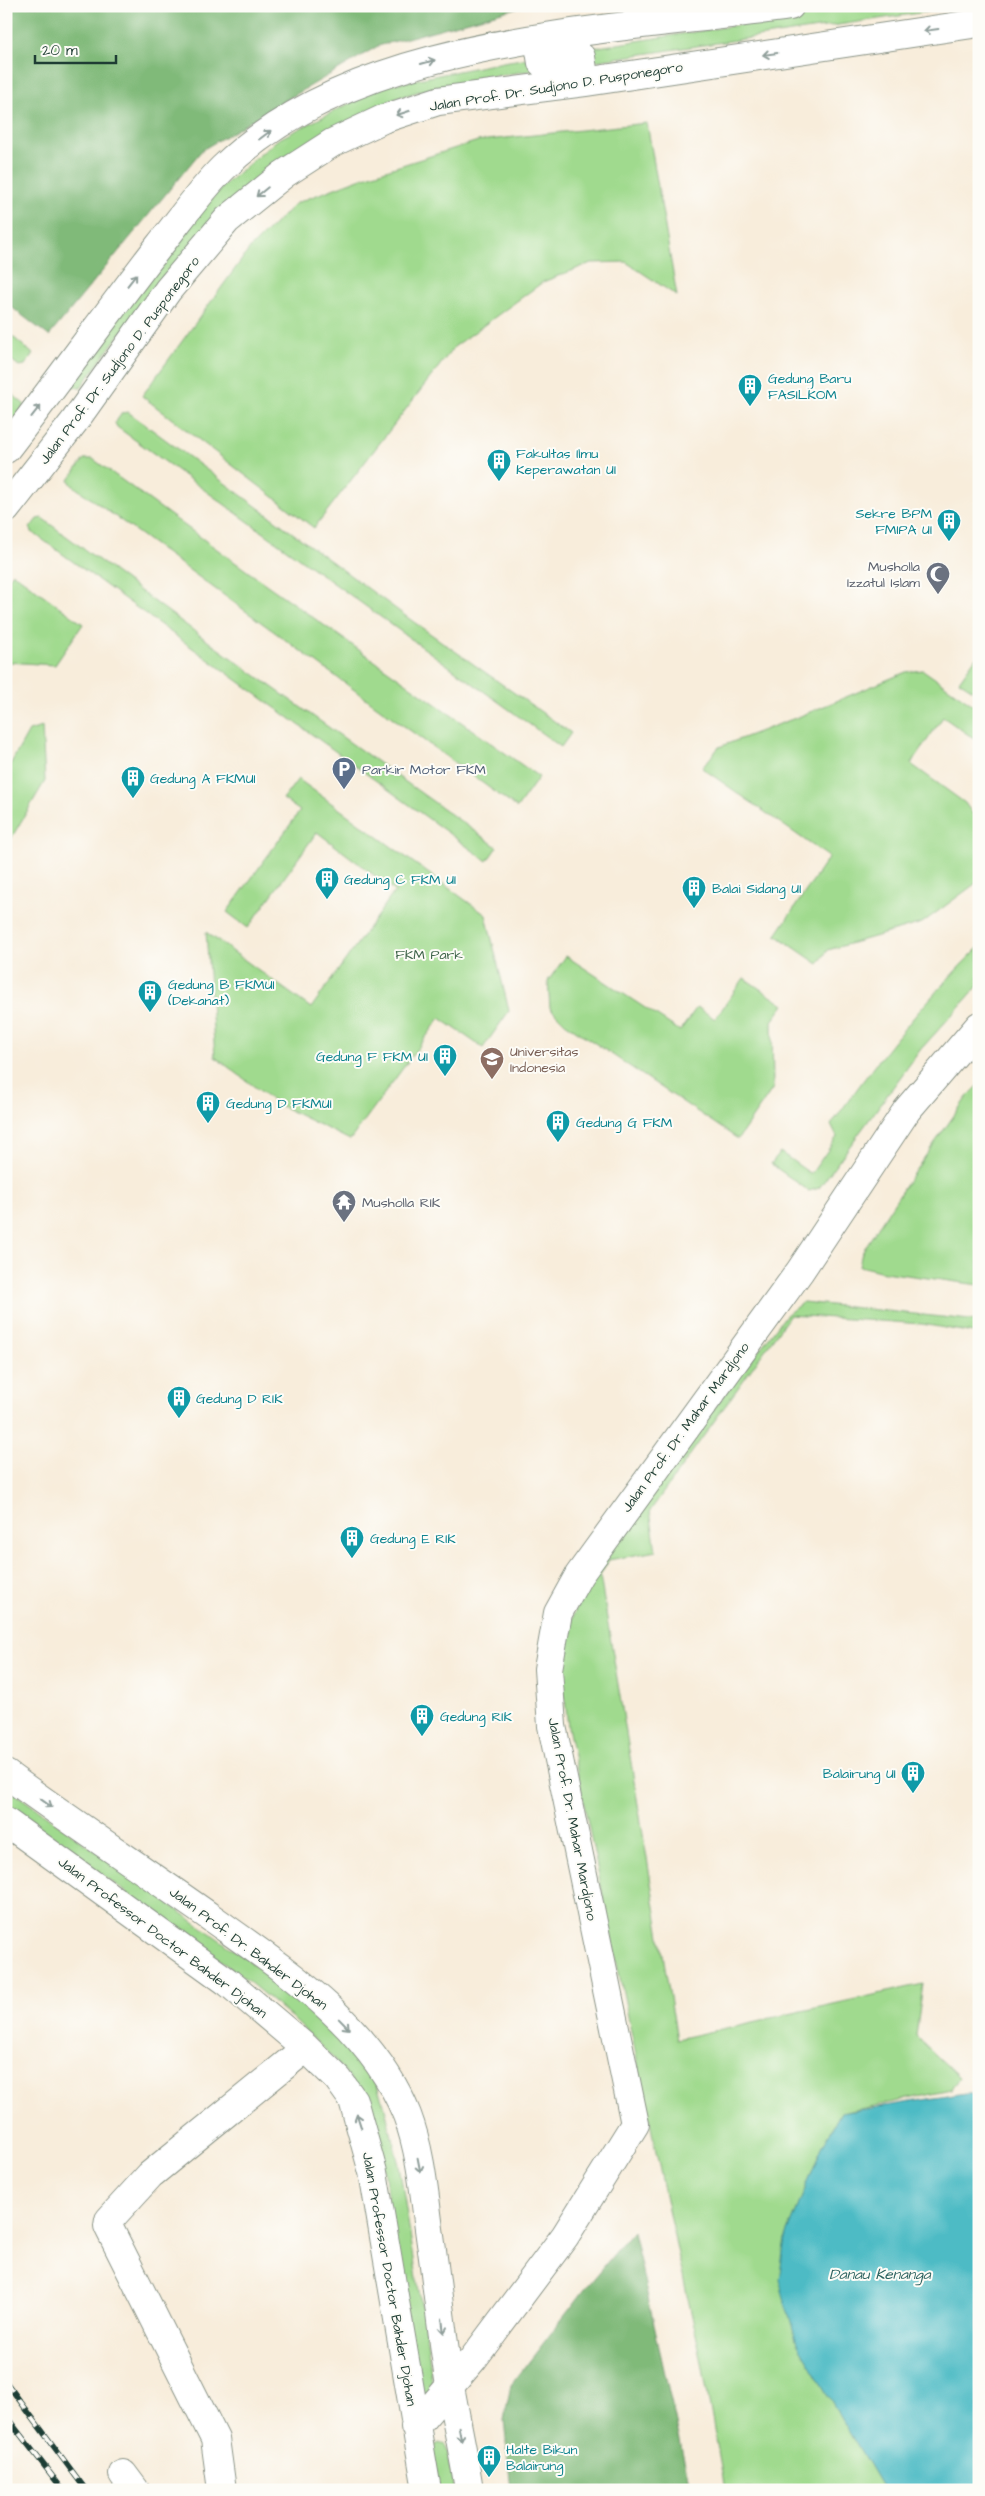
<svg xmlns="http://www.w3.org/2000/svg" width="985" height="2496" font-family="'Architects Daughter',sans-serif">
  <rect width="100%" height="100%" fill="#fdfcf7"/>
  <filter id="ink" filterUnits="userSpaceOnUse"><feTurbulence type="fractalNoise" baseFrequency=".02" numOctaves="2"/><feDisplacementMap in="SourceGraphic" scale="10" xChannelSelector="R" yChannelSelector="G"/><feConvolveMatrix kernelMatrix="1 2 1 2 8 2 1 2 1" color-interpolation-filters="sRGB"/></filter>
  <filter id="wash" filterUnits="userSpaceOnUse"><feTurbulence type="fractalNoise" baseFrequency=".0096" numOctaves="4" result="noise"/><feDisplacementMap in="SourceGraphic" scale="20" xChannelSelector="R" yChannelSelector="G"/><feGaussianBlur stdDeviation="1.12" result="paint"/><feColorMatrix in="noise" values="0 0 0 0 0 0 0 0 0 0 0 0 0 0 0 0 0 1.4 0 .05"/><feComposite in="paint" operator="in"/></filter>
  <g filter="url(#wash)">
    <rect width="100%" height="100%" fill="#f8eddb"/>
    <path fill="#a0da8e" stroke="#608c61" d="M859,6h84l-4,4 -444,66 -75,15 -29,9 -104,55 -39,31 -28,26 -104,127 -35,48h-8l-1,-4 51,-76 99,-120 55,-47 107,-54 119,-24z
      M647,123l30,173 -51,-34 -35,1 -48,19 -89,65 -140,181 -172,-132 109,-149 45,-44 68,-26 114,-36z
      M6,331l27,23 -8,11 -6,1 -13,-10z
      M6,389l19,16 -19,24z
      M128,412l283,208 160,113 -10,14 -444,-320 -2,-4 7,-10z
      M84,459h9l150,109 296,209 -22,31 -445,-323 -3,-5z
      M42,518l171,127 284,202 -10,14 -455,-329 -2,-4 7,-9z
      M13,573l70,51 -28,41 -49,-3v-80z
      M979,653v41l-20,-13z
      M923,670l56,39v33l-36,-25 -32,47 54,39 14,20v58l-57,42 -94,27 -10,14 -42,-29 53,-78 -127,-89 17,-21 79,-30 108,-45z
      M42,727l3,54 -39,66v-75l23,-41z
      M298,779l188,136 23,96 -26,37 -43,-30 -90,122 -71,-35 -64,-48 -9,-125 105,76 84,-117 -78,-59 -69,96 -21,-16 73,-101 -17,-12z
      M979,947v38l-58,64 -102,139 -10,3 -38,-27 9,-12 31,22 26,-37 -6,-12c44,-63 93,-124 148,-178z
      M566,956l114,75 17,-24 18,12 29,-41 40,27 -12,16 1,67 -35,51 -173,-116 -15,-15 -2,-27z
      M979,1085v200l-95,-13 -25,-6 3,-14 48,-74 57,-81z
      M803,1302l176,19v13l-57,-10 -132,-9 -140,196 6,40 -47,9 -9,16 77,463 246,-55 -7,52 43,41 -8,13 -110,23 -19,34 -37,92 -5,41 17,63 87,147h-159l-25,-138 -31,-138 -101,-487 -6,-55 7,-42 13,-41 63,-91 141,-183z
      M6,1787l253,181 66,57 38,40 14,21 7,19 15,60 29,182 5,44 -12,6 -31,-179 -8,-69 -4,-21 -12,-31 -32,-38 -43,-42 -43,-36 -242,-176z
      M439,2443l6,2 2,4 8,41h-16l-6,-43z"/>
    <path fill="#80ba79" stroke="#507c56" d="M6,6h518l-146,40 -176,104 -153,186 -43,-33z
      M633,2231l58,259h-180l-7,-70 7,-35 75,-97z"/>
    <path fill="#4dbbc5" stroke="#367c7c" d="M966,2093h13v397h-95l-87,-147 -18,-63 6,-41 37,-92 19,-34z"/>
  </g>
  <g filter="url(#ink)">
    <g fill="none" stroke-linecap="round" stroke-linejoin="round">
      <defs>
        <path id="minor" d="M538,39l4,24 39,-6 4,25
          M6,449c52,-67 101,-136 153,-203 21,-26 40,-54 64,-78 138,-135 388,-135 567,-162
          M6,509l68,-87 94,-132 59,-70 57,-46 48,-31 51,-24 55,-18 147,-19 394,-59
          M6,1774c68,50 138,96 207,145 73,52 159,108 194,196 16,42 18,91 25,135 6,45 11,91 18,136 6,35 14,69 19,104
          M6,1822l223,161 77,65 32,31 15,21 20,72 54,318
          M415,2427l58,-68 92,-123 70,-112 -83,-398 -4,-57 10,-56 21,-38 221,-304 107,-161 72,-84
          M123,2474l12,16
          M222,2490l-7,-51 -107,-213 1,-6 41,-45 156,-127"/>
      </defs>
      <use href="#minor" stroke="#8c9588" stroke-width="30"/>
      <use href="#minor" stroke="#fff" stroke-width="28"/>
      <defs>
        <path id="rail" d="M6,2382l80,108
          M6,2416l57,74"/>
      </defs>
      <use href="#rail" stroke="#1f3d34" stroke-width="5.5"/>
      <use href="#rail" stroke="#fdfcf7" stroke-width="4" stroke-dasharray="11" stroke-linecap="butt"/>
    </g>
    <defs><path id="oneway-shaft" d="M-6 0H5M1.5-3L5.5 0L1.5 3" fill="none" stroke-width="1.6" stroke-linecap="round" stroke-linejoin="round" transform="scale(1.25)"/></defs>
    <g stroke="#8f9e9a">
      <use href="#oneway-shaft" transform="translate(931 30) rotate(172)"/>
      <use href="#oneway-shaft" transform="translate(770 54) rotate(172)"/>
      <use href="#oneway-shaft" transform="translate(428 62) rotate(-16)"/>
      <use href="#oneway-shaft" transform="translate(403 113) rotate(162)"/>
      <use href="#oneway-shaft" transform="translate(265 135) rotate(-37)"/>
      <use href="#oneway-shaft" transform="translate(262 192) rotate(141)"/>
      <use href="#oneway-shaft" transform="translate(132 280) rotate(-52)"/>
      <use href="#oneway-shaft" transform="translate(36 411) rotate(-52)"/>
      <use href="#oneway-shaft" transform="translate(46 1803) rotate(36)"/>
      <use href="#oneway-shaft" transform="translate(344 2024) rotate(46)"/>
      <use href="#oneway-shaft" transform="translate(359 2121) rotate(-108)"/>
      <use href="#oneway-shaft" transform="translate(419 2165) rotate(79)"/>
      <use href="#oneway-shaft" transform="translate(443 2326) rotate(83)"/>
      <use href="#oneway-shaft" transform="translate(460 2434) rotate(79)"/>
    </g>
  </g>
  <defs>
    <symbol id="building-pin" viewBox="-11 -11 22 30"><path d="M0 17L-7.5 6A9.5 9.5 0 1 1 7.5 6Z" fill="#0f9aa8" stroke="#fdfcf7"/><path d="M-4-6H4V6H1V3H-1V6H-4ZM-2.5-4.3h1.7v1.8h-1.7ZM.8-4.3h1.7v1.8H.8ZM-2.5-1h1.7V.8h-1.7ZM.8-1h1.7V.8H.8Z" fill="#fff"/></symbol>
    <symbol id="mosque-pin" viewBox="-11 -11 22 30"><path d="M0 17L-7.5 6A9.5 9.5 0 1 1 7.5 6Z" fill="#6b7280" stroke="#fdfcf7"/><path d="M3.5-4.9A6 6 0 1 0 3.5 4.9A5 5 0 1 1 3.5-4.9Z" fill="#fff"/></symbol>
    <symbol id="parking-pin" viewBox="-11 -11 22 30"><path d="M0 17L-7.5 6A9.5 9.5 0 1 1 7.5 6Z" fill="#5c6f8a" stroke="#fdfcf7"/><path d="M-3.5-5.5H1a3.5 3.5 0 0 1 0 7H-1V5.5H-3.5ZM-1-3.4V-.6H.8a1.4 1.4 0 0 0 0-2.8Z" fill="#fff"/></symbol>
    <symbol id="university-pin" viewBox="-11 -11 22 30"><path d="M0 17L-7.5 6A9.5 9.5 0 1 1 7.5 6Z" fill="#8d6e63" stroke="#fdfcf7"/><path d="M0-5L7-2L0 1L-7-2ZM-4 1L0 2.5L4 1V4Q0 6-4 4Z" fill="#fff"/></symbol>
    <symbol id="temple-pin" viewBox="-11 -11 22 30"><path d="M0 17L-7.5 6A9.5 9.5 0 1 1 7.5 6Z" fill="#6b7280" stroke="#fdfcf7"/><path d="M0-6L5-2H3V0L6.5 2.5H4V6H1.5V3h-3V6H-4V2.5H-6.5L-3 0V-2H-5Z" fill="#fff"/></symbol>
  </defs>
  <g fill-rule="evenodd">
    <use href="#building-pin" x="736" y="372" width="28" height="38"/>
    <use href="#building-pin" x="485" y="447" width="28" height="38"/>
    <use href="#building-pin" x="935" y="507" width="28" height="38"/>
    <use href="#mosque-pin" x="924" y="560" width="28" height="38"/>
    <use href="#parking-pin" x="330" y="755" width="28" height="38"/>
    <use href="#building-pin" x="119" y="764" width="28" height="38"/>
    <use href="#building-pin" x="313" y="865" width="28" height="38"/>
    <use href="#building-pin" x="680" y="874" width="28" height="38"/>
    <use href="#building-pin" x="136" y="978" width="28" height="38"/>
    <use href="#building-pin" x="431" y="1042" width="28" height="38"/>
    <use href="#university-pin" x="478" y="1045" width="28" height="38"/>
    <use href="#building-pin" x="194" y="1089" width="28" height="38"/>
    <use href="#building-pin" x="544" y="1108" width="28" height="38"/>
    <use href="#temple-pin" x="330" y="1188" width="28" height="38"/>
    <use href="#building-pin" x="165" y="1384" width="28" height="38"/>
    <use href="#building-pin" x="338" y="1524" width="28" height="38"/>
    <use href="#building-pin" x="408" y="1702" width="28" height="38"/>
    <use href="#building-pin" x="899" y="1759" width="28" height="38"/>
    <use href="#building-pin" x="475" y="2443" width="28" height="38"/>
  </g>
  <g text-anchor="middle" stroke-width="4" stroke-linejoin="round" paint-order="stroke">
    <g font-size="14" fill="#1f3d34" stroke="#fdfcf7">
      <text transform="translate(556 86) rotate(-9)" y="5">Jalan Prof. Dr. Sudjono D. Pusponegoro</text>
      <text transform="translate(119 360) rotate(-53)" y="5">Jalan Prof. Dr. Sudjono D. Pusponegoro</text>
      <text transform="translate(685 1427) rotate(-54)" y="5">Jalan Prof. Dr. Mahar Mardjono</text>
      <text transform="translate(573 1819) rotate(79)" y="5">Jalan Prof. Dr. Mahar Mardjono</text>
      <text transform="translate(163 1937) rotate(37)" y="5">Jalan Professor Doctor Bahder Djohan</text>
      <text transform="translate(249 1948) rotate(37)" y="5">Jalan Prof. Dr. Bahder Djohan</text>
      <text transform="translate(390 2279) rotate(80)" y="5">Jalan Professor Doctor Bahder Djohan</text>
    </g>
    <g font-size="14" fill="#0d838f" stroke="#fdfcf7" text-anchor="start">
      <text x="768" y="383">Gedung Baru<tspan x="768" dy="16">FASILKOM</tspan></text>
      <text x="516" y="458">Fakultas Ilmu<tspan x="516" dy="16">Keperawatan UI</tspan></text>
      <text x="932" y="518" text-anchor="end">Sekre BPM<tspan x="932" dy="16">FMIPA UI</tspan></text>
      <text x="150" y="783">Gedung A FKMUI</text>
      <text x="344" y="884">Gedung C FKM UI</text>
      <text x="712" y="893">Balai Sidang UI</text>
      <text x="168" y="989">Gedung B FKMUI<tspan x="168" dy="16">(Dekanat)</tspan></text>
      <text x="428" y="1061" text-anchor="end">Gedung F FKM UI</text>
      <text x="226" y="1108">Gedung D FKMUI</text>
      <text x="576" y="1127">Gedung G FKM</text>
      <text x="196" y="1403">Gedung D RIK</text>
      <text x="370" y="1543">Gedung E RIK</text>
      <text x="440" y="1721">Gedung RIK</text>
      <text x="896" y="1778" text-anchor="end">Balairung UI</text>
      <text x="506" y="2454">Halte Bikun<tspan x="506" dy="16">Balairung</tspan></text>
    </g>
    <g font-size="14" fill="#5b616d" stroke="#fdfcf7" text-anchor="end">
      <text x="920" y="571">Musholla<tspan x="920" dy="16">Izzatul Islam</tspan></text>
      <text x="362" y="1207" text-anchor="start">Musholla RIK</text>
    </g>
    <g font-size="14" fill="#4e5e75" stroke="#fdfcf7" text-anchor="start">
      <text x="362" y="774">Parkir Motor FKM</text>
    </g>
    <g font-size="14" fill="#3f644a" stroke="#fdfcf7">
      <text x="429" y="959">FKM Park</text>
    </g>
    <g font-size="14" fill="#785e54" stroke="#fdfcf7" text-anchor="start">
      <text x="510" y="1056">Universitas<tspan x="510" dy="16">Indonesia</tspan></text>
    </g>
    <g font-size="15" font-style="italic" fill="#2d6360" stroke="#fdfcf7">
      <text x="880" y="2279">Danau Kenanga</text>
    </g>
  </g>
  <rect width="985" height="2496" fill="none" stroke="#fdfcf7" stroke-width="25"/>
  <path d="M35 55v8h81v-8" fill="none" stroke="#1f3d34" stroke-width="2.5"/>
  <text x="42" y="55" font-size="15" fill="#1f3d34" stroke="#fdfcf7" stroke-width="4" paint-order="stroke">20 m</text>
</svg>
